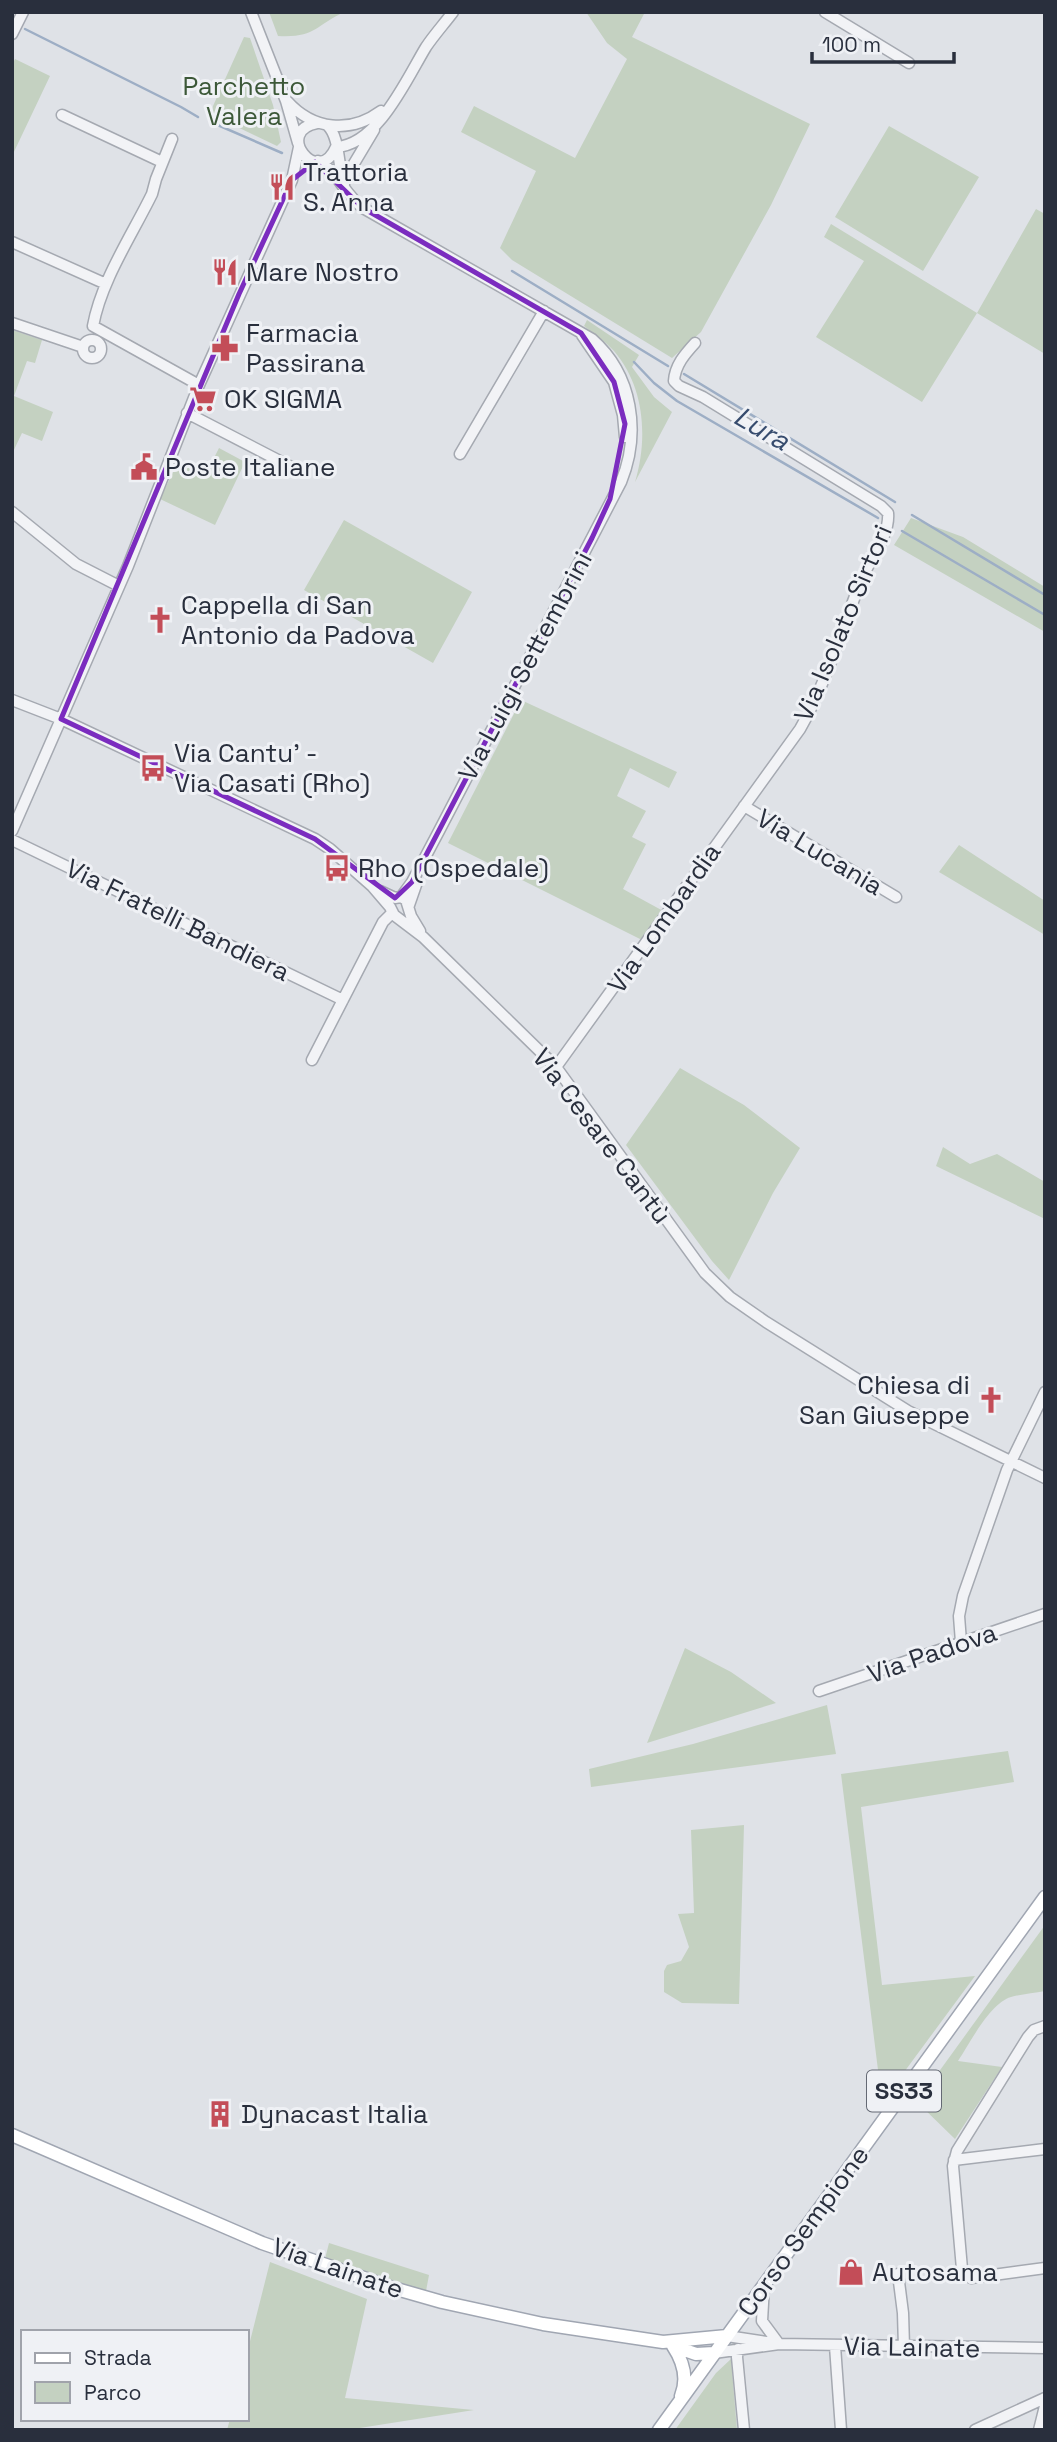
<svg xmlns="http://www.w3.org/2000/svg" width="1057" height="2442" font-family="'Space Grotesk',sans-serif">
  <rect width="100%" height="100%" fill="#dfe2e7"/>
  <path fill="#c4d1c1" d="M269,12h75c-29,14 -29,26 -66,24z
    M586,12h59l-13,25 178,87 -39,81 -70,127 -29,26 -160,-98 -12,-12 36,-77 -75,-39 13,-26 101,52 52,-99 -20,-16z
    M244,37l6,1 23,67 8,37 -4,4 -50,-24 -16,-4 2,-12z
    M15,59l35,17 -38,80v-91z
    M889,126l90,51 -56,94 -88,-54z
    M1036,209l9,5v140l-68,-41 -55,89 -106,-65 48,-76 -40,-24 7,-13 146,89z
    M587,320l52,35 -7,12 22,30 18,15 -37,70c13,-43 10,-95 -21,-131 -9,-10 -20,-17 -30,-25z
    M12,330l30,10 -7,23 -8,-2 -13,35 39,16 -11,29 -20,-8 -10,21z
    M219,448l26,14 -30,63 -55,-26 16,-33 9,5 2,-4 11,5 10,-2z
    M911,518l52,19 82,50v45l-151,-87z
    M344,520l128,72 -39,71 -129,-73z
    M521,700l156,72 -8,16 -39,-20 -13,28 29,15 -14,26 14,7 -23,45 42,23 -21,29 -196,-98z
    M959,845l86,56v34l-106,-63z
    M680,1068l64,37 56,43 -27,45 -44,87 -17,-19 -86,-116z
    M943,1147l27,17 27,-10 48,28v37l-109,-53z
    M685,1648l46,24 45,31 -129,40z
    M827,1705l9,49 -245,33 -2,-18 104,-25z
    M1008,1751l6,31 -153,25 21,178 93,-9 -93,126 -41,-328z
    M744,1825l-5,179 -57,-1 -18,-11v-21l3,-6 14,-4 8,-14 -11,-33 16,-1 -3,-83z
    M1045,1925v66c-11,2 -23,3 -34,6 -21,6 -41,46 -53,64l44,6 -47,72 -38,-37z
    M329,2243l100,32 -3,16 -101,-32z
    M270,2262l97,37 -22,99 129,12 -127,20h-120l3,-11h17v-66z
    M731,2359l6,71h-62l41,-57z"/>
  <g fill="none" stroke-linecap="round" stroke-linejoin="round">
    <path stroke="#9daec5" stroke-width="2.5" d="M25,29l156,78 17,10
      M213,123l69,30
      M512,271l156,95
      M634,362l20,21 23,18 201,117
      M684,374l211,128
      M912,515l133,80
      M902,531l143,84"/>
    <defs>
      <path id="minor" d="M251,12l35,89 12,42
        M825,12l84,51
        M12,34l11,-22
        M287,101c26,29 63,33 94,10
        M62,115l100,47
        M317,123c-44,8 1,66 19,24
        M327,125c13,11 11,42 17,60
        M172,139l-16,40 -4,15c-20,41 -51,87 -59,132l106,59
        M336,147c42,-2 71,-69 90,-100 8,-12 18,-23 27,-35
        M318,161c19,10 27,34 45,47l229,131c41,36 49,94 29,143l-182,349 -27,51 -11,15
        M343,182l31,-52
        M12,242l94,42
        M12,323l71,24
        M582,335l32,47 9,33 2,22
        M83 349a9 9 0 1 1 18 0a9 9 0 1 1-18 0Z
        M187,413l112,58
        M460,454l84,-143
        M12,512l64,52 43,22
        M12,700l49,19 254,120 15,10 42,37 18,21 4,8 29,22 133,130 149,206 25,24 36,25 142,89 137,67
        M744,806l152,91
        M12,831l116,-265 71,-181 93,-205 7,-33
        M12,840l331,160
        M380,891l15,7 6,-1 5,3 5,16 9,15
        M409,905l8,-23
        M312,1060l71,-138 9,-9
        M556,1067l244,-338c27,-47 42,-101 62,-151 9,-20 28,-43 26,-65l-7,-7 -178,-109 -24,-11 -5,-5c1,-16 11,-27 21,-38
        M961,1642l-2,-26 4,-20 44,-126 38,-78
        M819,1691l226,-77
        M1045,2026l-11,4 -6,7 -71,114 -4,15 9,103 9,9 74,-10
        M954,2160l91,-11
        M898,2274l5,39 1,34
        M764,2286l-2,35 17,23
        M727,2336l46,7
        M835,2346l6,84
        M738,2349l-1,8 7,73
        M714,2353l65,-9 266,4
        M975,2430l70,-32
        M1039,2430l6,-24"/>
      <path id="major" d="M12,2135l250,108 131,45 49,14 101,22 120,18 64,-6
        M673,2346c10,15 15,33 8,50
        M673,2346l23,8 18,-1
        M659,2430l386,-533"/>
    </defs>
    <use href="#minor" stroke="#a5a9b1" stroke-width="13"/>
    <use href="#major" stroke="#a0a6b2" stroke-width="15"/>
    <use href="#minor" stroke="#f2f3f6" stroke-width="10"/>
    <use href="#major" stroke="#fff" stroke-width="12"/>
  </g>
  <path fill="none" stroke="#7b2cbf" stroke-width="5" stroke-linejoin="round" d="M315,162l48,46 218,125 33,49 11,42 -15,75 -18,39 -180,344 -17,16 -80,-59 -254,-120 178,-425 53,-114z"/>
  <defs>
    <symbol id="restaurant-bare" viewBox="-9 -9 18 18"><path d="M-5-6h1v4h1v-4h1v4h1v-4h1v5L-1.5 .5V6h-2V.5L-5-1ZM5-6V6H3V1.5H1.5Q1.5-4 5-6Z" fill="#c34d58" stroke="#eff1f5" stroke-width="2.5" paint-order="stroke"/></symbol>
    <symbol id="pharmacy-bare" viewBox="-9 -9 18 18"><path d="M-2-6h4v4h4v4h-4v4h-4v-4h-4v-4h4Z" fill="#c34d58" stroke="#eff1f5" stroke-width="2.5" paint-order="stroke"/></symbol>
    <symbol id="supermarket-bare" viewBox="-9 -9 18 18"><path d="M-6-5.5h2.5l.6 2H6L4.5 2H-2.5L-4.4-4H-6ZM-1.5 3.2a1.3 1.3 0 1 0 .1 0ZM3 3.2a1.3 1.3 0 1 0 .1 0Z" fill="#c34d58" stroke="#eff1f5" stroke-width="2.5" paint-order="stroke"/></symbol>
    <symbol id="civic-bare" viewBox="-9 -9 18 18"><path d="M-.6-6.5H3V-4.5H.6V-3L4-1V1h2V6H-6V1h2V-1L-.6-3ZM-1.2 2.5V6h2.4V2.5Z" fill="#c34d58" stroke="#eff1f5" stroke-width="2.5" paint-order="stroke"/></symbol>
    <symbol id="church-bare" viewBox="-9 -9 18 18"><path d="M-1.2-6h2.4v3.5h3.3v2.4h-3.3V6h-2.4V-.1h-3.3v-2.4h3.3Z" fill="#c34d58" stroke="#eff1f5" stroke-width="2.5" paint-order="stroke"/></symbol>
    <symbol id="bus-bare" viewBox="-9 -9 18 18"><path d="M-5-6H5V4H4V6H2V4H-2V6H-4V4H-5ZM-3.5-4V0h7V-4ZM-3.5 1.2v1.5H-2V1.2ZM2 1.2v1.5H3.5V1.2Z" fill="#c34d58" stroke="#eff1f5" stroke-width="2.5" paint-order="stroke"/></symbol>
    <symbol id="building-bare" viewBox="-9 -9 18 18"><path d="M-4-6H4V6H1V3H-1V6H-4ZM-2.5-4.3h1.7v1.8h-1.7ZM.8-4.3h1.7v1.8H.8ZM-2.5-1h1.7V.8h-1.7ZM.8-1h1.7V.8H.8Z" fill="#c34d58" stroke="#eff1f5" stroke-width="2.5" paint-order="stroke"/></symbol>
    <symbol id="shop-bare" viewBox="-9 -9 18 18"><path d="M-5-2.5h2.3a2.7 3.5 0 0 1 5.4 0H5L5.5 6h-11ZM-1.5-2.5h3a1.5 2.3 0 0 0-3 0Z" fill="#c34d58" stroke="#eff1f5" stroke-width="2.5" paint-order="stroke"/></symbol>
  </defs>
  <g fill-rule="evenodd">
    <use href="#restaurant-bare" x="263" y="168" width="38" height="38"/>
    <use href="#restaurant-bare" x="206" y="253" width="38" height="38"/>
    <use href="#pharmacy-bare" x="206" y="329" width="38" height="38"/>
    <use href="#supermarket-bare" x="184" y="380" width="38" height="38"/>
    <use href="#civic-bare" x="125" y="448" width="38" height="38"/>
    <use href="#church-bare" x="141" y="601" width="38" height="38"/>
    <use href="#bus-bare" x="134" y="749" width="38" height="38"/>
    <use href="#bus-bare" x="318" y="849" width="38" height="38"/>
    <use href="#church-bare" x="972" y="1381" width="38" height="38"/>
    <use href="#building-bare" x="201" y="2095" width="38" height="38"/>
    <use href="#shop-bare" x="832" y="2253" width="38" height="38"/>
  </g>
  <g text-anchor="middle" stroke-width="6" stroke-linejoin="round" paint-order="stroke">
    <rect fill="#eff1f5" stroke="#646974" stroke-width="2" x="867" y="2070.5" width="74" height="41" rx="5"/>
    <g font-size="24" font-weight="bold" fill="#292f3d">
      <text x="904" y="2099">SS33</text>
    </g>
    <g font-size="26" fill="#3c5838" stroke="#eff1f5">
      <text x="244" y="95">Parchetto<tspan x="244" dy="30">Valera</tspan></text>
    </g>
    <g font-size="26" fill="#292f3d" stroke="#eff1f5" text-anchor="start">
      <text x="303" y="181">Trattoria<tspan x="303" dy="30">S. Anna</tspan></text>
      <text x="246" y="281">Mare Nostro</text>
      <text x="246" y="342">Farmacia<tspan x="246" dy="30">Passirana</tspan></text>
      <text x="224" y="408">OK SIGMA</text>
      <text x="165" y="476">Poste Italiane</text>
      <text x="181" y="614">Cappella di San<tspan x="181" dy="30">Antonio da Padova</tspan></text>
      <text x="174" y="762">Via Cantu' -<tspan x="174" dy="30">Via Casati (Rho)</tspan></text>
      <text x="358" y="877">Rho (Ospedale)</text>
      <text x="970" y="1394" text-anchor="end">Chiesa di<tspan x="970" dy="30">San Giuseppe</tspan></text>
      <text x="241" y="2123">Dynacast Italia</text>
      <text x="872" y="2281">Autosama</text>
    </g>
    <g font-size="26" fill="#292f3d" stroke="#eff1f5">
      <text transform="translate(843 623) rotate(-67)" y="9">Via Isolato Sirtori</text>
      <text transform="translate(525 666) rotate(-62)" y="9">Via Luigi Settembrini</text>
      <text transform="translate(820 852) rotate(31)" y="9">Via Lucania</text>
      <text transform="translate(664 918) rotate(-55)" y="9">Via Lombardia</text>
      <text transform="translate(178 920) rotate(26)" y="9">Via Fratelli Bandiera</text>
      <text transform="translate(602 1136) rotate(53)" y="9">Via Cesare Cantù</text>
      <text transform="translate(932 1653) rotate(-19)" y="9">Via Padova</text>
      <text transform="translate(803 2231) rotate(-54)" y="9">Corso Sempione</text>
      <text transform="translate(338 2268) rotate(19)" y="9">Via Lainate</text>
      <text transform="translate(912 2347) rotate(1)" y="9">Via Lainate</text>
    </g>
    <g font-size="28" font-style="italic" fill="#374c6e" stroke="#eff1f5">
      <text transform="translate(762 428) rotate(30)" y="10">Lura</text>
    </g>
  </g>
  <rect width="1057" height="2442" fill="none" stroke="#292f3d" stroke-width="28"/>
  <rect x="21" y="2330" width="228" height="91" fill="#eff1f5" stroke="#a0a3ab" stroke-width="2"/>
  <rect x="35" y="2353" width="35" height="10" fill="#ffffff" stroke="#a0a3ab" stroke-width="2"/>
  <text x="84" y="2365" font-size="21" fill="#292f3d">Strada</text>
  <rect x="35" y="2382" width="35" height="21" fill="#c4d1c1" stroke="#a0a3ab" stroke-width="2"/>
  <text x="84" y="2400" font-size="21" fill="#292f3d">Parco</text>
  <path d="M812 52v10h142v-10" fill="none" stroke="#292f3d" stroke-width="3.5"/>
  <text x="822" y="52" font-size="21" fill="#292f3d" stroke="#eff1f5" stroke-width="5" paint-order="stroke">100 m</text>
</svg>
